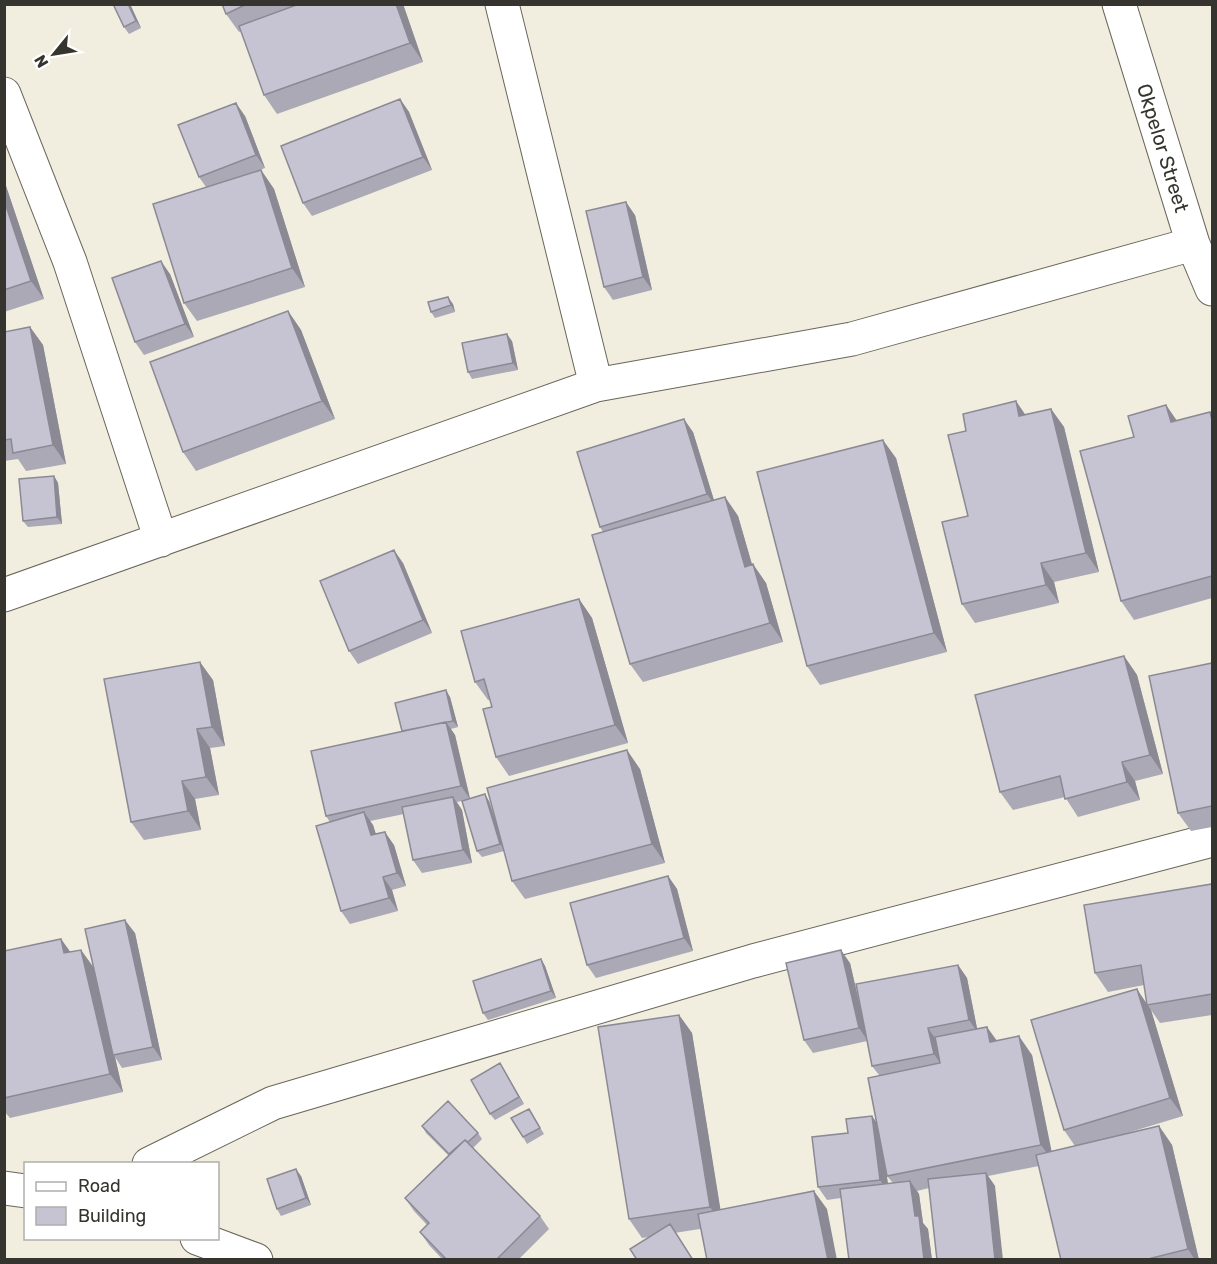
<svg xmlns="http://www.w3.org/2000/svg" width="1217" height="1264" font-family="Rubik,sans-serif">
  <rect width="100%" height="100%" fill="#f1eddf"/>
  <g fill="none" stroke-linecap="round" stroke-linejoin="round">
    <defs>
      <path id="street" d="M502,4l94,381
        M1119,4l74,240 19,45
        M4,94l66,168 91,278
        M4,595l592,-210 256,-46 341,-95
        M149,1164l124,-61 480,-142 459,-121
        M4,1188l22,3
        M197,1238l59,22"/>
    </defs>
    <use href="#street" stroke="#6a6659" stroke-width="35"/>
    <use href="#street" stroke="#fff" stroke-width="33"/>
  </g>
  <path fill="#aaa9b5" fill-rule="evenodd" d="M130,4l11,24 -12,6 -5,-7z
    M222,4h181l20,58 -146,52 -13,-19 -23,-64 -2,1 -13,-18z
    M400,99l9,13 23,58 -120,46 -9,-13z
    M245,116l20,52 -16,6 12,-4 13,19 31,98 -108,34 -13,-18 22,-116 -7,-10z
    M4,180l40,119 -40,13z
    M635,215l17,75 -39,10 -9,-13z
    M170,274l24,63 -50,18 -9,-13z
    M453,304l2,8 -20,6 -4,-6z
    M288,311l13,19 34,89 -139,52 -13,-19z
    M30,327l13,18 23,119 -40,7 -8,-12 -14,2v-129z
    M512,341l6,29 -46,9 -4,-7z
    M1166,405l11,16 35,-6v183l-78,22 -13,-19 13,-164z
    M1051,409l13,18 35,145 -45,10 5,21 -84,20 -13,-19 6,-88 -2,-85z
    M693,432l21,68 11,-3 13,19 14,49 14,18 17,59 -140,40 -13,-18 -27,-132 -3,-5z
    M896,458l51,194 -127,33 -13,-19z
    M54,476l4,7 4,41 -34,3 -5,-6z
    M403,563l29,70 -74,31 -9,-13z
    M579,599l13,19 36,125 -119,33 -13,-19 -4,-50 -2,-7h-2l-13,-18z
    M1124,656l13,19 26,99 -28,7 5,19 -62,17 -13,-20 -52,13 -13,-18z
    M1212,663v164l-21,4 -13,-18z
    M213,680l12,66 -15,2 9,47 -24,4 6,31 -57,10 -13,-18z
    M450,697l8,30 -7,2 4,6 15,63 19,3 8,24 143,-56 25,94 -140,36 -13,-18 -8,-30 -22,6 -5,-6 -15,-50 -5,1 5,8 10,53 -50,10 -9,-13 -9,-46 -34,7 3,4 3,9 18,11 12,41 -14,4 6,21 -48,13 -9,-13 -11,-89 -4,-6 76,-85z
    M668,876l9,13 16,62 -97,27 -9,-13z
    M1212,884v131l-52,8 -9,-13 32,106 -56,17 32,-7 13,19 27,115h-138l-22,-94 -51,10 7,10 -66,2 -12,3 2,3 4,29 5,6 4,31h-83l-8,-62 -14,2 -9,-13 30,-54 24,-17 5,7 2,-48 -7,-9 -5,-25 -54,12 -9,-13 46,-77 15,65 93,-63 9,13 10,51 20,12 35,14 19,96 24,-5 -11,-16 83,-127 -3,-18 -36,7 -13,-19zM885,1164l2,12 6,7 -5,1z
    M135,933l27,127 -40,8 -7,-11 8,35 -113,26 -6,-7v-160l57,-12 9,13 11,-2 12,17z
    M541,959l4,7 11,32 -68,22 -5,-7z
    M679,1015l13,18 28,176h107l-185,29 -13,-19z
    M500,1063l24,41 -29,16 -5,-6z
    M529,1109l15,25 -17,10 -4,-7z
    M422,1126l56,7 4,6 -9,9 67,68 9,13 -31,31h-75l-14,-15 -9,-13 7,-7 -13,-14 -9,-13 43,-43 -22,-22z
    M301,1176l10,29 -30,11 -4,-7z"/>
  <path fill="#8b8994" d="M128,4h2l11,24 -5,-7z
    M396,4h7l20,58 -13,-19z
    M400,99l9,13 23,58 -9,-13z
    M236,103l9,13 20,52 -9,-13z
    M261,170l13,19 31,98 -13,-19z
    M4,180l40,119 -13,-18 -27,-81z
    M626,202l9,13 17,75 -9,-13z
    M161,261l9,13 24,63 -9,-13z
    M448,297l5,7 2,8 -4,-7z
    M288,311l13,19 34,89 -13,-18z
    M30,327l13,18 23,119 -13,-19z
    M507,334l5,7 6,29 -5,-7z
    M1016,401l13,19 -10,-4z
    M1166,405l13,19 -8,-2z
    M1051,409l13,18 35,145 -13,-19z
    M684,419l9,13 23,75 -9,-13z
    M883,440l13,18 51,194 -13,-19z
    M54,476l4,7 4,41 -5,-7z
    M725,497l13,19 20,69 -13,-18z
    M394,550l9,13 29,70 -9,-13z
    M1041,563l13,19 5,21 -13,-18z
    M753,564l13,19 17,59 -13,-19z
    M579,599l13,19 36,125 -13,-18z
    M1124,656l13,19 26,99 -13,-19z
    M200,662l13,18 12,66 -13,-19z
    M446,690l4,7 8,30 -5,-6z
    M446,722l9,13 15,64 -9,-13z
    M197,729l13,19 9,47 -13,-18z
    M627,750l13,19 25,94 -13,-19z
    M1122,762l13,19 5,19 -13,-18z
    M182,781l13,18 6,31 -13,-19z
    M485,794l4,7 16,49 -5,-6z
    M453,797l9,13 10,53 -9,-13z
    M364,812l9,13 7,23 -9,-13z
    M385,832l9,13 12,41 -9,-13z
    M668,876l9,13 16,62 -9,-13z
    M383,877l9,13 6,21 -9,-13z
    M125,920l10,13 27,127 -9,-13z
    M61,939l13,18 -10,-4z
    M81,950l13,18 19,87 2,2 8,35 -13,-18z
    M841,950l9,13 18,78 -9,-13z
    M541,959l4,7 11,32 -5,-7z
    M958,965l9,13 11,55 -9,-13z
    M1137,989l14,21 32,106 -13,-18z
    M679,1015l13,18 31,192 -13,-18z
    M987,1027l13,18 -10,-3z
    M928,1028l9,13 6,26 -9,-13z
    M1019,1036l13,19 22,108 -13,-18z
    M500,1063l4,7 20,34 -5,-7z
    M872,1116l9,13 8,64 -9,-13z
    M1159,1126l13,19 27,115h-4l-7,-11z
    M296,1169l5,7 10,29 -5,-7z
    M986,1173l9,13 8,74h-8z
    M910,1181l9,13 4,29 5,6 4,31h-8l-9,-44z
    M814,1191l13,18 10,51h-9z"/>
  <path fill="#c6c4d3" stroke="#8b8994" stroke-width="1.5" d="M113,4h15l8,17 -12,6z
    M222,4h25l-21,10z
    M299,4h97l14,39 -146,52 -25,-69z
    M400,99l23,58 -120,46 -22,-57z
    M236,103l20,52 -57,22 -21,-52z
    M261,170l31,98 -108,35 -31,-99z
    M4,200l27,81 -27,9z
    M626,202l17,75 -39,10 -18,-76z
    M161,261l24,63 -50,18 -23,-64z
    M448,297l3,8 -20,7 -3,-10z
    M288,311l34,90 -139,51 -33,-90z
    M30,327l23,118 -40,8 -2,-14 -7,1v-108z
    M507,334l6,29 -45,9 -6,-29z
    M1016,401l3,15 32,-7 35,144 -45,10 5,22 -84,19 -20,-82 26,-6 -20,-81 18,-4 -3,-17z
    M1166,405l5,17 39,-10 2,8v156l-91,25 -41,-150 54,-14 -6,-21z
    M684,419l23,75 -107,33 -23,-75z
    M883,440l51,193 -127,33 -50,-194z
    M54,476l3,41 -34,4 -4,-42z
    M725,497l20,70 8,-3 17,59 -140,41 -38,-129z
    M394,550l29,70 -74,31 -29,-70z
    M579,599l36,126 -119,32 -13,-48 9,-2 -8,-28 -9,3 -14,-51z
    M1124,656l26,99 -28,7 5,20 -62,17 -5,-23 -60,16 -25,-97z
    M200,662l12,65 -15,2 9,48 -24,4 6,30 -57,11 -27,-143z
    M1212,663v143l-34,7 -29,-137z
    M446,690l7,31 -51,10 -7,-28z
    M446,722l15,64 -135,30 -15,-65z
    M627,750l25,94 -140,37 -25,-93z
    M485,794l15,50 -23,7 -15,-50z
    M453,797l10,53 -50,10 -11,-53z
    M364,812l7,23 14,-3 12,41 -14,4 6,21 -48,13 -25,-85z
    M668,876l16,62 -97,27 -17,-62z
    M1212,884v110l-65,11 -6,-40 -46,8 -11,-68z
    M125,920l28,127 -40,8 -28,-126z
    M61,939l3,14 17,-3 29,124 -106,24v-147z
    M841,950l18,78 -55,12 -18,-77z
    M541,959l10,32 -68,22 -10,-32z
    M958,965l11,55 -41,8 6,26 -62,12 -16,-82z
    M1137,989l33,109 -106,32 -33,-110z
    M679,1015l31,192 -81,12 -31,-192z
    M987,1027l3,15 29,-6 22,109 -154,31 -19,-98 72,-15 -5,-26z
    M500,1063l19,34 -29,17 -19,-34z
    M448,1101l30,32 -10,9 -3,-2 -16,14 -27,-28z
    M529,1109l11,19 -17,9 -12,-19z
    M872,1116l8,64 -62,7 -6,-50 36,-4 -2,-14z
    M1159,1126l29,123 -44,11h-83l-25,-105z
    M465,1140l75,76 -44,44h-49l-27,-28 9,-9 -24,-25z
    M296,1169l10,29 -29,11 -10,-30z
    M986,1173l9,87h-58l-9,-81z
    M910,1181l5,35h4l5,44h-75l-9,-71z
    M814,1191l14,69h-121l-9,-46z
    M670,1224l23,36h-56l-7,-11z"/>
  <g text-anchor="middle" stroke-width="6" stroke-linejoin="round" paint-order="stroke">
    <g font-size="20" fill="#35342e" stroke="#fff">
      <text transform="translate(1163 148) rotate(73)" y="7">Okpelor Street</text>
    </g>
  </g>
  <rect width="1217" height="1264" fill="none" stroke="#35342e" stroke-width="12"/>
  <rect x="24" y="1162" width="195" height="78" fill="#ffffff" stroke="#aeaeab" stroke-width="1.5"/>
  <rect x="36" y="1182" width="30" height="9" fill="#ffffff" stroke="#aeaeab" stroke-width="1.5"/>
  <text x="78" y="1192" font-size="18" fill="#35342e">Road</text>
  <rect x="36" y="1207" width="30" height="18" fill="#c6c4d3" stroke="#aeaeab" stroke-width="1.5"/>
  <text x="78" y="1222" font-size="18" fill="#35342e">Building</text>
  <g transform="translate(54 54) rotate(240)" stroke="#ffffff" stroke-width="4.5" paint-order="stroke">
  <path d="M0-4.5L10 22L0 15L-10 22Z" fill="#35342e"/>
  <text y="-9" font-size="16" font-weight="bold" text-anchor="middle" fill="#35342e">N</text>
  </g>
</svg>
